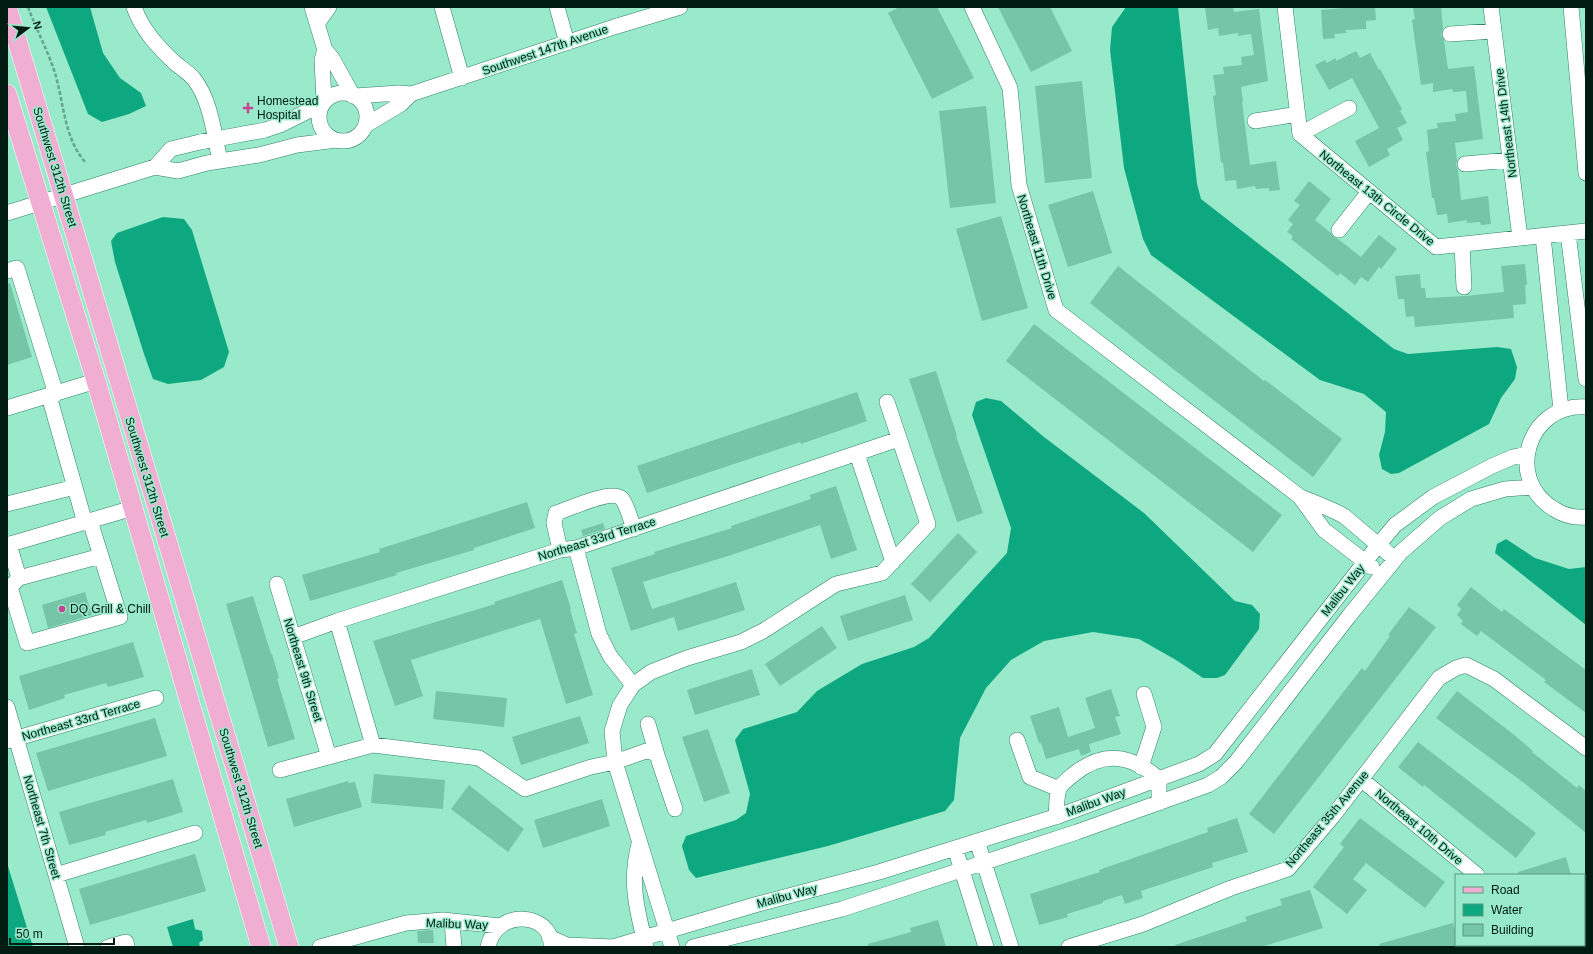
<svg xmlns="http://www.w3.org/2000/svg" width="1593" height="954" font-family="Arial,sans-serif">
  <rect width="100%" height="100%" fill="#99eacb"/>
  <path fill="#0ea880" d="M46,7h44l13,46 17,25 21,15 5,13 -17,8 -27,8 -14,-8z
    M1126,7h52l19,177 4,15 193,150 14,5 89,-7 14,2 6,18 -2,12 -14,19 -12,26 -90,49 -8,1 -9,-5 -3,-14 6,-23 1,-20 -22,-18 -44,-14 -169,-125 -8,-16 -19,-71 -14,-118 2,-23z
    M163,217l21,2 8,11 37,122 -5,15 -23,13 -33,4 -15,-5 -9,-25 -29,-92 -4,-21 6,-8z
    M986,398l15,3 43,36 100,76 91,88 17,4 8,9 -1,15 -34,46 -8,3h-14l-27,-18 -37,-21 -46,-7 -49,9 -33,19 -25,28 -26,50 -6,62 -9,11 -117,35 -132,32 -7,-8 -7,-24 4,-10 50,-16 10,-7 4,-19 -15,-54 8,-11 54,-17 20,-21 45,-27 52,-17 15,-9 78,-85 4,-25 -39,-113 4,-13z
    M1506,539l29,19 34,11 17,-2v58l-91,-72 2,-9z
    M7,863l26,84h-26z
    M193,919l2,10 7,2 1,9 -4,3 1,4h-27l-6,-20z"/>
  <path fill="#75c5a7" d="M899,7h38l37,71 -42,21 -44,-86z
    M998,7h52l22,44 -41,21z
    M1205,7h28l1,5 25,-3 9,72 -27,6 2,14 -1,1 8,63 26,-4 4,29 -11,1v-3l-13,1 -1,-3 -18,3 -1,-9 -11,1 -2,-19 -2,1 -8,-67 3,-1 -3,-20 11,-1 -1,-7 19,-2 -1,-8 13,-2 -3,-21 -13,2v-3l-19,3 -1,-8 -10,2z
    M1357,7h18l1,13 -10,1v8l-21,1 2,3 -13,1 1,4 -12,1 -2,-29z
    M1413,7h28l2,22 -2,6 3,5 4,29 26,-3 9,73 -28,4 2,17 -1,5 2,5 3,30 27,-4 3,28 -10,1 -1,-3 -13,1v-3l-19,3 -1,-9 -10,1 -3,-17h-2l-6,-46 3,-1 -2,-21 11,-2 -1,-5 19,-2 -1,-7 13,-2 -2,-21 -13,1 -1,-3 -19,3v-9l-12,2 -9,-65 3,-1z
    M1356,51l4,7 10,-5 9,17 1,-1 22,40 -2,2 7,12 -10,5 6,12 -16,9 3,6 -21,12 -14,-26 24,-13 -14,-26 -13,-24 -23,12 -14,-25 10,-5 2,3 9,-5v3z
    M1082,81l10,97 -47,5 -10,-97z
    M986,106l10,97 -46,5 -11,-97z
    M1309,181l22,18 -16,21 16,13 3,4 4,2 23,18 18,-22 18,14 -16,20 -2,-2 -11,15 -7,-5 -6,8 -15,-12 -2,3 -47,-37 2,-3 -6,-4 6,-8 -5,-4 12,-15 -6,-4z
    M1093,191l19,62 -44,14 -20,-62z
    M1001,216l27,92 -46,13 -26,-92z
    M1525,264l2,21h-2l1,19 -13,1 1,13 -99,9 -1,-11 -8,1 -2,-18h-6l-3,-23 25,-2 1,14h4l1,10 39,-2 39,-4 -3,-26z
    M1118,266l146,115 1,-1 77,59 -29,38 -163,-126 -60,-48z
    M10,283l22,74 -25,8v-81z
    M1034,324l248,191 -29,37 -247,-191z
    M936,371l21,65h-1l27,77 -26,9 -48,-143z
    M857,392l10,29 -66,23 -1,-2 -153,51 -10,-27z
    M836,486l21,64 -26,9 -11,-34 -92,31 -85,26 9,27 84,-27 9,28 -67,21 -4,-14 -43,14 -20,-63 44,-14 -1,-2 78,-24 -1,-2 80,-27 -1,-4z
    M527,502l8,26 -61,20v2l-78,23 1,2 -87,26 -8,-26 78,-23 -1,-3z
    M603,523l2,6 -22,7 -2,-6z
    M958,533l19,19 -47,50 -19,-18z
    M562,580l9,29h-1l7,24 -3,1 19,61 -27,9 -26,-85 -129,41 12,36 -28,10 -22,-65 122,-37 -1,-2z
    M1471,587l31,25 2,-3 82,61v43l-42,-31 2,-2 -65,-49 -4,5 -16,-12 2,-3 -6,-6 4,-6 -4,-4z
    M85,592l7,23 -44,13 -6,-23z
    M905,595l8,25 -65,21 -8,-25z
    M253,596l18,58h1l7,24 -2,1 18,60 -27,8 -42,-143z
    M1409,607l27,20 -162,207 -25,-20 113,-146 3,3 25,-35 -2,-1z
    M822,626l15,22 -57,38 -15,-22z
    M133,642l11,35 -36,10 -2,-4 -42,12 1,3 -36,12 -10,-34z
    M752,669l8,26 -65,20 -8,-25z
    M1111,689l9,27 -5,1 6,17 -32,10 2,8 -10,4 -2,-7 -33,10 -5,-16h-2l-9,-27 29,-9 9,30 27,-9 -10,-30z
    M436,691l71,7 -3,29 -71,-8z
    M1457,691l56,43 20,17 -1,1 45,36 2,-3 7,6v42l-62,-50 -88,-65z
    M580,716l9,27 -68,22 -9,-28z
    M155,718l12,38 -119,35 -12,-38z
    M708,729l22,64 -26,9 -22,-65z
    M1418,742l118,91 -20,25 -92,-73 -1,2 -25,-20z
    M374,774l71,6 -2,29 -72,-6z
    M173,779l10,33 -36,11 -1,-3 -41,12 1,3 -37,10 -10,-33z
    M348,781v2l7,-1 7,25 -68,20 -8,-28z
    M469,785l55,44 -16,23 -57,-43z
    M602,799l8,27 -67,22 -9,-28z
    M1237,818l11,34 -36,11 1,4 -72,24 2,7 -18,6 -3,-9 -19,6v2l-36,11 1,3 -29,8 -9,-31 70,-22 -1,-2 109,-38 -1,-4z
    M1360,818l85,64 -20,26 -59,-45 -13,16 14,11 -20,24 -34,-27 31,-40 -4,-3z
    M195,854l11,37 -116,34 -11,-36z
    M1566,857l5,18h-52l-1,-3z
    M1310,890l13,38 -62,19h-86v-2l72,-24 -2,-4 37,-12 -2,-6z
    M938,920l8,27h-78v-3l43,-12 -1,-4z
    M1453,923l3,13v11h-76l-1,-3z
    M433,930l1,13h-16l-1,-12z"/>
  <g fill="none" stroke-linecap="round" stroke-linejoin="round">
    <defs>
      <path id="minor" d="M134,7c8,23 24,40 41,56 6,5 14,10 19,16 17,22 20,55 26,82
        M312,7l13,43 7,8 21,38
        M442,7l20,71
        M557,7l10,36
        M972,7l38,81 9,97 37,125 243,186c15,7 31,12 45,20l51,43
        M1285,7l15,127 136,113 150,-16
        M1491,7l29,231
        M1571,7l15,166
        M317,24l12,-17
        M1450,34l44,-3
        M319 117a24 24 0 1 1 48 0a24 24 0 1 1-48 0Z
        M355,96l44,-3 12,1
        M324,102l-2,-42 3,-10
        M1255,121l43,-7
        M366,125l35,-21 10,-10 203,-67 66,-20
        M1300,134l49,-26
        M1465,164l45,-4
        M155,167l16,-18 29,-7 65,-12 15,-5 42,-21
        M7,213l148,-46 23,4 29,-8 52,-8 38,-10 39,-5
        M1339,230l30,-38
        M1568,233l18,146
        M1543,236l18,174
        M1462,245l2,42
        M7,271l10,-3 39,126
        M49,396l36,127
        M1586,407c-58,-4 -82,72 -32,102 9,6 21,9 32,8
        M7,408l89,-27
        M857,454l36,108
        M1300,497l24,33 48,37
        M7,504l68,-17
        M90,521l11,35 -82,22 -9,9 17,56 93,-26 -19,-61
        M9,544l10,34
        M7,545l126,-37
        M576,548l23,86 11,22 23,29
        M560,550l-6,-27 2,-10c13,-4 57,-25 66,-14 5,6 9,22 12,30
        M277,584l52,173
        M337,621l36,124
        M293,637l44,-16 223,-71 16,-2 323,-109
        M7,707l70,240
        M648,724l9,31
        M1017,740l13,37 29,12
        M7,741l149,-43
        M1141,767l13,-40 -10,-33
        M280,770l93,-25 106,13 46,31 66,-22 24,-5 31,-11 6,1 5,3 18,54
        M1361,779l116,96
        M1056,817c1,-8 0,-20 3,-28 2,-5 10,-11 15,-15 30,-24 58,-19 85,5v24
        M977,841l34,106
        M639,844c-10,38 -2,66 7,103
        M955,848l31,99
        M56,875l139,-42
        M452,921l2,26
        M549,937l18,8 46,2 145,-43 121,-32 182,-57 138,-51 16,-10 164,-210 16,-19 38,-28 59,-31 21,-9 14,-3
        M1528,945l1,2
        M108,947l18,-5 1,5
        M320,947l86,-24 37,-3 57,6
        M488,947c8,-40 65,-34 63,-1
        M672,947l-57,-185 -3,-31 8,-26 13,-20 18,-13 36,-14 54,-16 22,-11 73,-47 46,-11 46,-49 -41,-122
        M693,947l149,-38 235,-77 131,-47 13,-8 15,-15 113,-146 52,-64 39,-34 31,-19 34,-10 28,-2
        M1069,947l74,-23 88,-36 57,-19 45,-53 106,-138 17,-10 10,-3 28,14 92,69"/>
      <path id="major" d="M7,7l282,940
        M7,94l89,287 165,566"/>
    </defs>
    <use href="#minor" stroke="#2f8166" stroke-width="16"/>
    <use href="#major" stroke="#fff" stroke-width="20"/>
    <path stroke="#65a48c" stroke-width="2.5" stroke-dasharray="4 2" stroke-linecap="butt" d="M28,7c8,22 20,44 27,66 9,30 9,66 31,90"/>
    <use href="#minor" stroke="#fff" stroke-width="15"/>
    <use href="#major" stroke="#f0afd2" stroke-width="19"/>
  </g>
  <g fill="#c54590" stroke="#99eacb" stroke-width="1.5">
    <path d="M246 102h4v4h4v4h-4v4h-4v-4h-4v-4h4z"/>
    <circle cx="62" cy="609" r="4"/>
  </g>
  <g text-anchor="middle" stroke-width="3" stroke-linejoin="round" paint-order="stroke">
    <g font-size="12" fill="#001b11" stroke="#99eacb">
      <text transform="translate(545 50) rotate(-19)" y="4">Southwest 147th Avenue</text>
      <text transform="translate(1506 123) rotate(-97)" y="4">Northeast 14th Drive</text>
      <text transform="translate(55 167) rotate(73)" y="4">Southwest 312th Street</text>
      <text transform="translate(1377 198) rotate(39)" y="4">Northeast 13th Circle Drive</text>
      <text transform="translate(1037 247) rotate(73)" y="4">Northeast 11th Drive</text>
      <text transform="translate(147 477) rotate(73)" y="4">Southwest 312th Street</text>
      <text transform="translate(597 539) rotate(-17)" y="4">Northeast 33rd Terrace</text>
      <text transform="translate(1343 590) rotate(-52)" y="4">Malibu Way</text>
      <text transform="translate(303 670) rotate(73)" y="4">Northeast 9th Street</text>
      <text transform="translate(81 720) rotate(-16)" y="4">Northeast 33rd Terrace</text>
      <text transform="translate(241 788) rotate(73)" y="4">Southwest 312th Street</text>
      <text transform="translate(1096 802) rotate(-20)" y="4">Malibu Way</text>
      <text transform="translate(1327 819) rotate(-50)" y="4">Northeast 35th Avenue</text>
      <text transform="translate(42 827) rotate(74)" y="4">Northeast 7th Street</text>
      <text transform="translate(1419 827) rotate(40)" y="4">Northeast 10th Drive</text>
      <text transform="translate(787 896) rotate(-15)" y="4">Malibu Way</text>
      <text transform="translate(457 924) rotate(2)" y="4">Malibu Way</text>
    </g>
    <g font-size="12" fill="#001b11" stroke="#99eacb" text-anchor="start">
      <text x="257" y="105">Homestead<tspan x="257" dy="14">Hospital</tspan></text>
      <text x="70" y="613">DQ Grill &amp; Chill</text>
    </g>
  </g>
  <rect width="1593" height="954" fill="none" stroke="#001b11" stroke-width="16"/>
  <rect x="1455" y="874" width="130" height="72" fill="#99eacb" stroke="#5c9781"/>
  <rect x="1463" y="887" width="20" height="6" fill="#f0afd2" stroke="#5c9781"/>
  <text x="1491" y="894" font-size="12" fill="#001b11">Road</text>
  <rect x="1463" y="904" width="20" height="12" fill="#0ea880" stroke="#5c9781"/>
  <text x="1491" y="914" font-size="12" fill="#001b11">Water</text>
  <rect x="1463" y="924" width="20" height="12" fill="#75c5a7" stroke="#5c9781"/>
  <text x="1491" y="934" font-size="12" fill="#001b11">Building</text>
  <g transform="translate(28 28) rotate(74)" stroke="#99eacb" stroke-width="3" paint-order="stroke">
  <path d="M0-3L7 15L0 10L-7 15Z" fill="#001b11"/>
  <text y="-6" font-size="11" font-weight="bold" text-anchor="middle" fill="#001b11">N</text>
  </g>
  <path d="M10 938v6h104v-6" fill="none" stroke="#001b11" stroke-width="2"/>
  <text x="16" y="938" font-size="12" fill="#001b11" stroke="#99eacb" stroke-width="3" paint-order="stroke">50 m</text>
</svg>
